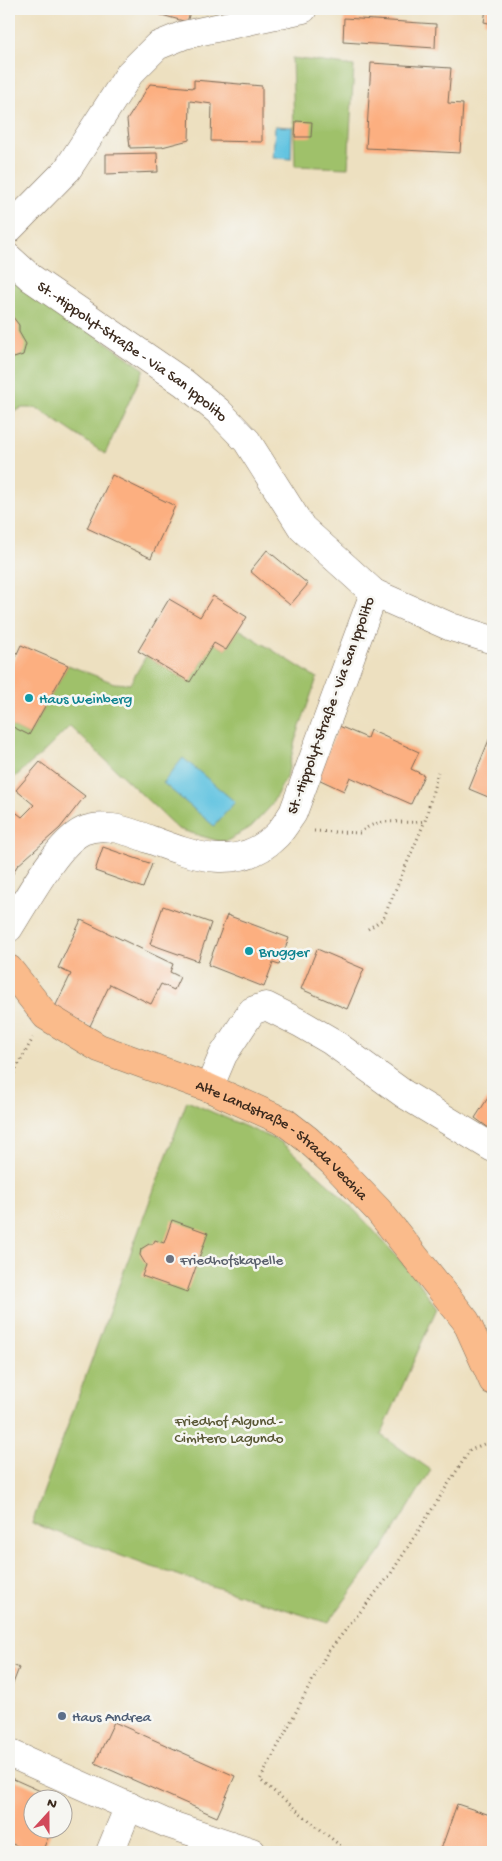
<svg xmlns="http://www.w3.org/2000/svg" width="502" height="1861" font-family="'Gochi Hand',sans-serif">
  <rect width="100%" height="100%" fill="#f6f6f2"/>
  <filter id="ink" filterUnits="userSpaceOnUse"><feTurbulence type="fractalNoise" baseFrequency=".02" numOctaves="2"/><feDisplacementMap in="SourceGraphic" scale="10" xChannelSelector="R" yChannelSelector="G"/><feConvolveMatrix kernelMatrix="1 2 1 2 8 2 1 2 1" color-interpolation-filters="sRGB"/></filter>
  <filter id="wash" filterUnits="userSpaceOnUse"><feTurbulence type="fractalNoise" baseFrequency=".0096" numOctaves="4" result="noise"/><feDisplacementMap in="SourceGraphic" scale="20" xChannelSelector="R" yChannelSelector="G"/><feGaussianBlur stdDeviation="1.12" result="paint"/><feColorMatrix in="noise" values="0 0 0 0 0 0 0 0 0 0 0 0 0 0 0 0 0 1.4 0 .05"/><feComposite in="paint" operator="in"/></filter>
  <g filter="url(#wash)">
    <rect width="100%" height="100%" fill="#ede0c0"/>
    <path fill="#9fc16a" stroke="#6d7644" d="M292,58l62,8 -6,102 -53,-2z
      M9,274l135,95 -39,85 -68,-46h-15l-13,6z
      M239,629l78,49 -22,63 -8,35 -17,31 -19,20 -24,14h-9l-40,-12 -108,-103 -25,25 -36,31v-57l20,10 39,-70 46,18 16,1 16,-28 44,26 24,-39 12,7z
      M187,1101l94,41 52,46 32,33 51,57 21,30 -56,127 50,35 -49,80 -54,73 -182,-58 -114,-42c52,-141 102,-282 155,-422z"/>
    <path fill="#63c4e1" stroke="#4f7780" d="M275,126l17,1 -1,32 -18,-1z
      M183,758l52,44 -21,24 -51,-43z"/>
    <g id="blocks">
      <path fill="#fcaf80" d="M159,9h32l-4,13 -29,-8z
        M486,9h7v15l-9,-2z
        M344,18l92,6 -1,24 -92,-6z
        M371,63l80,5 -3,35 15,1 -3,49 -94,-5z
        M194,80l68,6v56l-51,-1 1,-37 -22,-3 -1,39 -27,7 -32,1 -3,-28 23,-36 44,4z
        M296,121l16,1 -1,15h-16z
        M157,153l1,19 -52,2v-20z
        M9,312l10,13v7l7,12 -3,11 -9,3 -5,-4z
        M112,475l63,31 -24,52 -64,-30z
        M267,550l41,34 -18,21 -40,-34z
        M213,596l34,21 -21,33 -12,-7 -24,39 -52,-31 31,-52 31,18z
        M21,645l47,20 -39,70 -20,-10v-54z
        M339,726l28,12 3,-8 49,22 -8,17 13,6 -13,29 -61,-27 -6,14 -28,-13z
        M491,735h2v64l-24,-10z
        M40,762l45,34 -25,32 -43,38 -8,15v-74l13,10 12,-12 -18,-15z
        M103,847l49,17 -9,24 -48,-17z
        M163,906l48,17 -13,38 -48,-17z
        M227,915l62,23 -10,27 -6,-2 -9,24 -56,-22z
        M81,920l92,44 -3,8 10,5 -6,13 -13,-6 -10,20 -41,-20 -20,42 -36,-17 17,-35 -13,-6z
        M317,949l47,20 -17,40 -46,-20z
        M493,1090v41l-18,-13z
        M172,1220l36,13 -21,59 -45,-16 4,-11 -6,-10 1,-6 8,-5h4l2,-4 9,3z
        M9,1663l10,5 -10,26z
        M114,1722l121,54 -18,41 -122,-54z
        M9,1777l47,21h-24v30h20l-10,24h-10l-22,-9 -1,3z
        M457,1804l36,12v36h-53z"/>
    </g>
  </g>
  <g filter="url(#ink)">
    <use href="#blocks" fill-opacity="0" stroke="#796a57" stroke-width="1"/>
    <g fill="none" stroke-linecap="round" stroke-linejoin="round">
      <defs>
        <g id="minor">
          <path d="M9,229l58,-59 63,-97 27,-27 27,-11 119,-26"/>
          <path id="s1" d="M9,258l22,20 153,105 34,28 29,30 55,87 72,65 -81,220c-5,7 -10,16 -16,22 -41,42 -93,17 -139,0 -17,-6 -37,-12 -55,-4 -26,12 -58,72 -74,97"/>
          <path d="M374,593l77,34 42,13"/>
          <path d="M209,1088l14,-33 29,-44 14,-5 34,17 31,18 73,53 89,54"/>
          <path d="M9,1753l159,71 84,28"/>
          <path d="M110,1852l19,-46"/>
        </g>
        <g id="major">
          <path id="s2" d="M9,969l37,47 53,32 110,40 76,34 22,17 25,23 46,48 88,111 27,60"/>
        </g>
      </defs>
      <use href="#minor" stroke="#796a57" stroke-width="29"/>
      <use href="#major" stroke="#796a57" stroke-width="29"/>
      <path stroke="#796a57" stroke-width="3" stroke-dasharray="1 4" stroke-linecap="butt" d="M314,831l46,2c21,-19 40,-7 65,-12
        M368,929l15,-10 42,-98 13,-49
        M9,1082l24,-44
        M348,1852l-88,-72 67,-127 63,-78 80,-125 23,-10"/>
      <use href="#minor" stroke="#fff" stroke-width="28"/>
      <use href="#major" stroke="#fabb8b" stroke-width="28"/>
    </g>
  </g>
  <g fill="#0f9aa8" stroke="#f6f6f2" stroke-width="2">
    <circle cx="29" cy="698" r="5"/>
    <circle cx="249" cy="951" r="5"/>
  </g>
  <circle fill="#6b7280" stroke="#f6f6f2" stroke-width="2" cx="170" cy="1259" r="5"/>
  <circle fill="#5c6f8a" stroke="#f6f6f2" stroke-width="2" cx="62" cy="1716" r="5"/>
  <g text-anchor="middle" stroke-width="5" stroke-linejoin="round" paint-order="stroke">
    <g font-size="15" fill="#3b2a1e" stroke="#f6f6f2">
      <text dy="5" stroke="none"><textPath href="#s1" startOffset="155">St.-Hippolyt-Straße - Via San Ippolito</textPath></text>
      <text transform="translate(330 705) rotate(-70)" y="5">St.-Hippolyt-Straße - Via San Ippolito</text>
      <text dy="5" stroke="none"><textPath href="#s2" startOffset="329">Alte Landstraße - Strada Vecchia</textPath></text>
    </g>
    <g font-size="15" fill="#0d838f" stroke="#f6f6f2" text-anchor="start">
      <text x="39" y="703">Haus Weinberg</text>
      <text x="259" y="956">Brugger</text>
    </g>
    <g font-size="15" fill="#5b616d" stroke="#f6f6f2" text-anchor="start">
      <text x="180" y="1264">Friedhofskapelle</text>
    </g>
    <g font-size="15" fill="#595735" stroke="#f6f6f2">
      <text x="229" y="1425">Friedhof Algund -<tspan x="229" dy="17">Cimitero Lagundo</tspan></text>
    </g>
    <g font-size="15" fill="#4e5e75" stroke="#f6f6f2" text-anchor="start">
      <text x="72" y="1721">Haus Andrea</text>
    </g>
  </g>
  <rect width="502" height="1861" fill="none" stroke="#f6f6f2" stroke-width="30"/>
  <g transform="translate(48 1814) rotate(21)"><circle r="24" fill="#f6f6f2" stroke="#aba49d"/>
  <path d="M0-4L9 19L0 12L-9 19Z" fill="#d1495b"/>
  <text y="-8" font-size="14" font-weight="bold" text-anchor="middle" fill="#3b2a1e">N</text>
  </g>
</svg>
